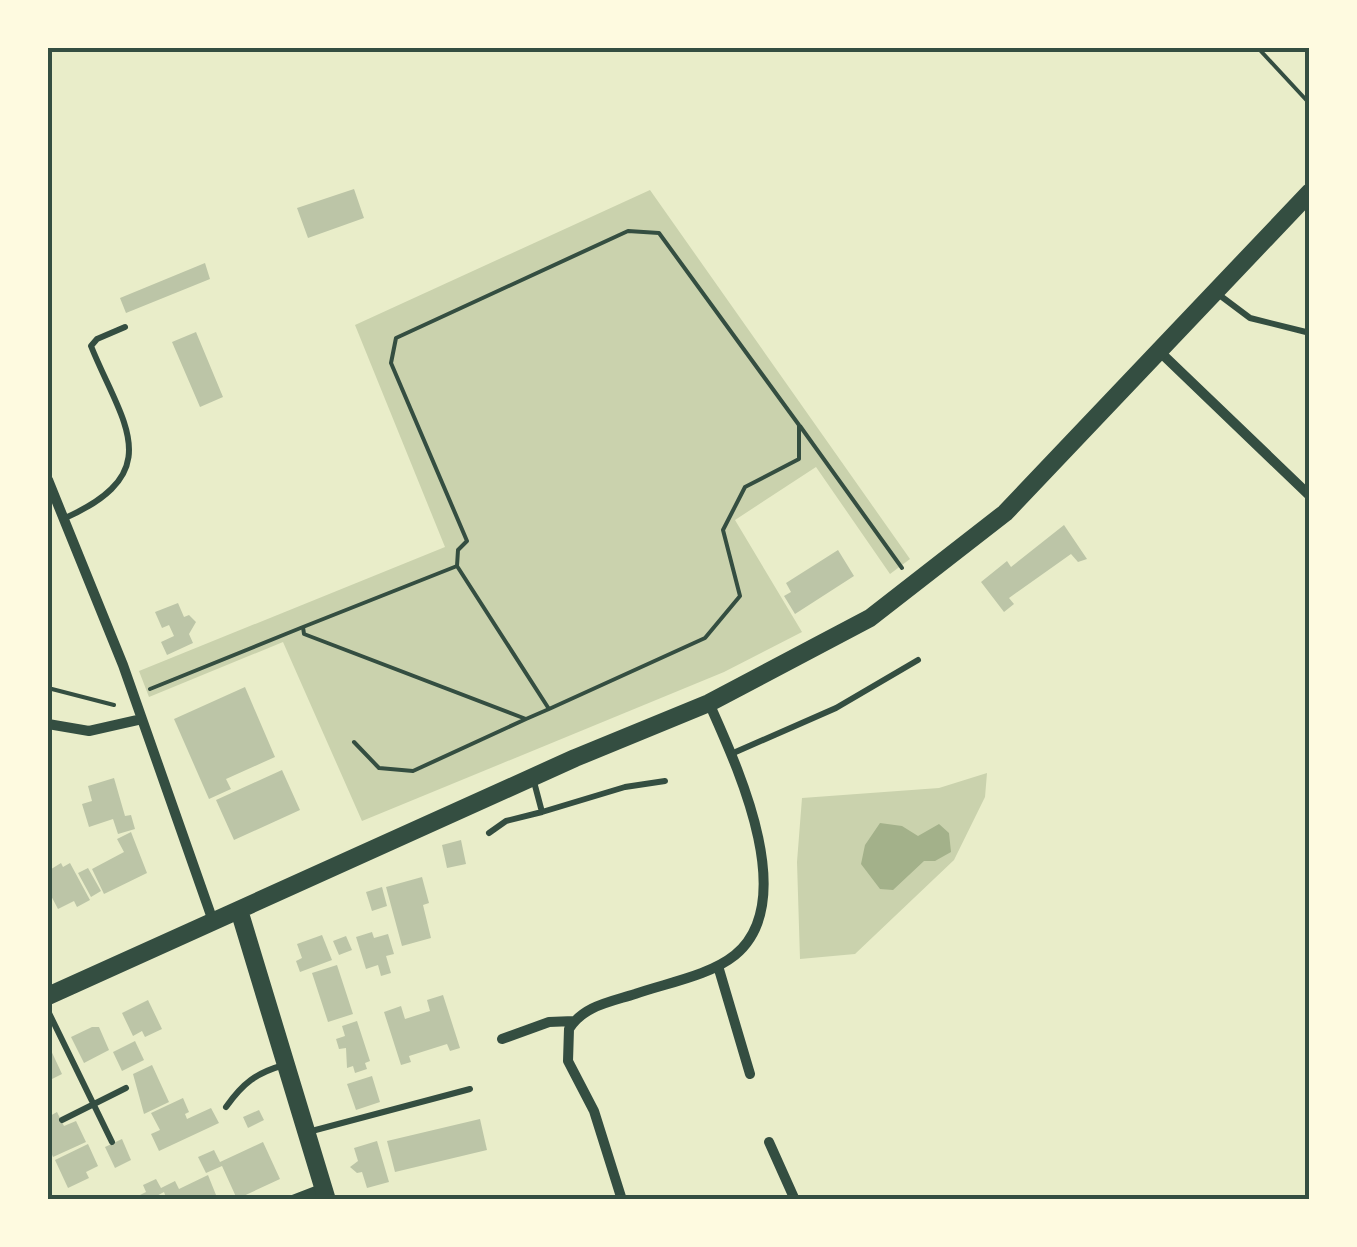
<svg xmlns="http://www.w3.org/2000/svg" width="1357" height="1247" font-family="'Archivo Narrow',sans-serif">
  <rect width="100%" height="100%" fill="#e9edc9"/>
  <path fill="#cad2ad" d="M650,190l260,369 -20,15 -74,-107 -81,53 67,112 -78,40 -362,149 -79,-179 -134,55 -10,-26 306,-124 -90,-222z
    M987,773l-2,24 -31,63 -99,94 -55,5 -3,-97 5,-64 137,-10z"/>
  <path fill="#a3b18a" d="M880,823l22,3 16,10 21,-12 10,9 2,19 -16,9h-11l-31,29 -13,-1 -19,-25 4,-19z"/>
  <path fill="#bcc5a7" d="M354,189l10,29 -56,20 -11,-30z
    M205,263l5,16 -84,34 -6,-15z
    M196,332l27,65 -23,10 -28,-65z
    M1064,525l23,34 -9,3 -7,-8 -62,44 5,6 -10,8 -23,-30 26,-21 4,6z
    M838,550l16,26 -59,38 -11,-18 7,-4 -5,-9z
    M178,603l6,14 5,-2 7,7 -7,12 4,9 -26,12 -6,-13 13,-6 -5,-11 -7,3 -7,-16z
    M245,687l30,70 -49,22 5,10 -22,10 -35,-80z
    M282,770l18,40 -66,30 -18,-40z
    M114,778l11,38 6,-1 4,14 -17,5 -5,-15 -24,8 -7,-23 10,-3 -4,-15z
    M131,832l16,41 -43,21 -12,-25 32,-17 -7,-13z
    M461,840l5,24 -19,4 -5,-23z
    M61,863l2,4 7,-4 20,37 -13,7 -3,-6 -16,8 -10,-19v-19z
    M88,868l13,23 -10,6 -13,-24z
    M422,877l7,26 -6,2 8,33 -29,8 -16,-59z
    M382,887l5,19 -15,5 -6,-19z
    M372,932l2,6 14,-4 6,20 -8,2 5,17 -10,3 -3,-11 -12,4 -10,-32z
    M322,935l10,25 -32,12 -4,-11 6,-3 -5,-14z
    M346,936l6,14 -13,5 -6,-14z
    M337,965l16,49 -25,8 -16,-49z
    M443,995l17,53 -10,3 -3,-7 -38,12 2,6 -10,3 -17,-53 17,-6 4,13 25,-8 -3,-11z
    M148,1000l14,29 -17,8 -3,-6 -9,5 -11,-23z
    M357,1021l13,40 -5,2 2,6 -12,4 -2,-7 -6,2 -1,-20 -7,1 -3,-10 9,-3 -3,-10z
    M92,1027h7l10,23 -25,13 -13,-26z
    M135,1041l9,19 -22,11 -9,-19z
    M48,1044l14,30 -14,7z
    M152,1065l17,37 -25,12 -11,-40z
    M372,1076l8,26 -24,8 -9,-26z
    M183,1098l6,14 -4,2 2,5 24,-11 8,15 -60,28 -8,-17 9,-4 -9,-17z
    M259,1110l5,10 -16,8 -5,-11z
    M57,1112l7,14 12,-5 10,21 -33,15 -5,-12v-28z
    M480,1119l7,31 -92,22 -8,-31z
    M122,1139l9,21 -16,8 -10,-21z
    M377,1141l12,41 -22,6 -5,-16 -5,1 -7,-6 8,-6 -4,-13z
    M263,1142l17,37 -43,20 -15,-33 -16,7 -8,-16 16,-7 6,12z
    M88,1144l10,22 -12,6 3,6 -21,10 -13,-28z
    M208,1175l10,25h-51l-3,-8 -15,8h-19l16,-8 -3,-7 13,-6 5,9 14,-7 4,8z"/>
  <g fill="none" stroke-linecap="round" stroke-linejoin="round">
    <path stroke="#344e41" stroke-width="4" d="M1258,48l52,56
      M800,426l102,142
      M457,566l-154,61 1,7 222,85 23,-10 -92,-143 1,-16 9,-9 -76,-178 5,-25 232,-107 31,2 140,192v34l-54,28 -22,43 17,66 -35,42 -156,71
      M48,688l66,17
      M150,689l153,-62
      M354,742l25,26 34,3 113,-52"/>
    <path stroke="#344e41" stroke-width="6" d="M1218,294l32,24 60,15
      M63,519c107,-47 59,-96 28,-173l6,-7 28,-12
      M731,754l105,-46 82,-48
      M533,778l9,34 83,-25 40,-6
      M489,833l17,-12 36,-9
      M48,1011l64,131
      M226,1107c17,-24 30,-34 58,-42
      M62,1120l64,-32
      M308,1132l162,-43"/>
    <path stroke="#344e41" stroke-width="10" d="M1160,352l150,144
      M48,480l75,185 90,256
      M48,724l41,7 53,-12
      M718,966l32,108
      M502,1039l47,-17 25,-1
      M769,1142l26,58
      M293,1200l31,-12
      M622,1200l-28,-89 -26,-50 1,-32c14,-23 41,-27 66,-35 31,-11 74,-18 100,-39 66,-54 1,-191 -26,-252"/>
    <path stroke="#344e41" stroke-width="18" d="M239,910l88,290
      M48,996l527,-238 134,-55 161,-85 135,-105 305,-321"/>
  </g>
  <rect width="1357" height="1247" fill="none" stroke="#fefae0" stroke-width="100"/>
  <rect x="50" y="50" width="1257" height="1147" fill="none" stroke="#344e41" stroke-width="4"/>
</svg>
